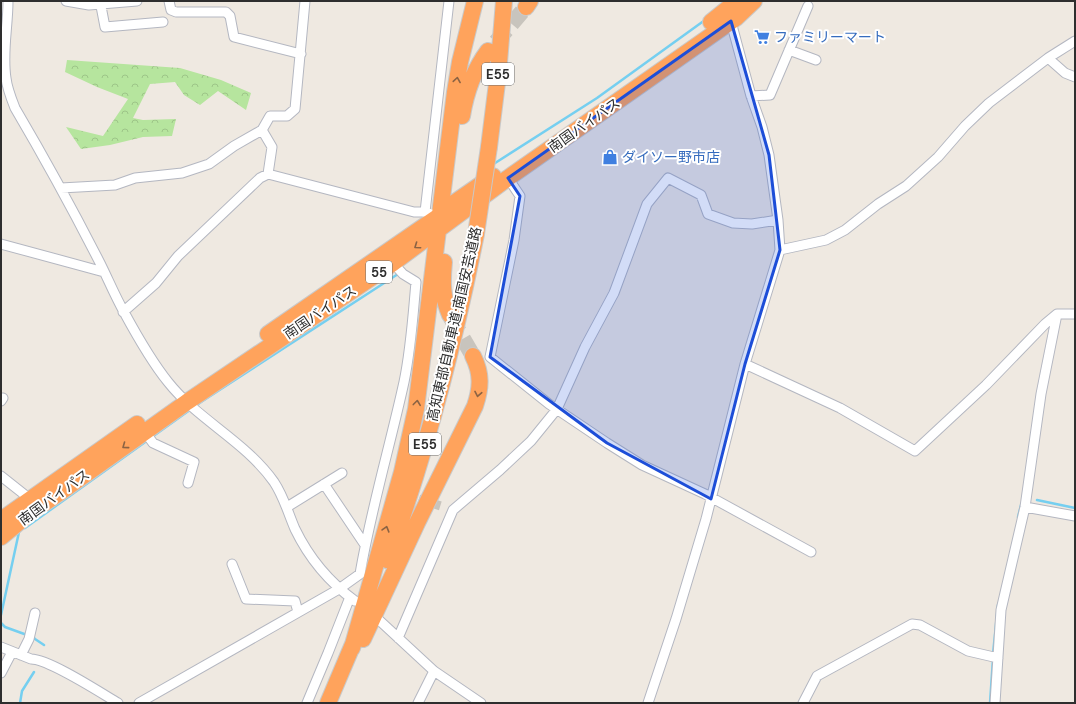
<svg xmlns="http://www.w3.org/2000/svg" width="1076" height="704" font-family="'DM Sans','Noto Sans JP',sans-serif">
  <defs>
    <pattern id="forest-crowns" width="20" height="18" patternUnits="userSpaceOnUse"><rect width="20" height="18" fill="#b6e59e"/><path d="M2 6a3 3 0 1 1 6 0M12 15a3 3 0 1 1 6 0" fill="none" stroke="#9dc588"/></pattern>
  </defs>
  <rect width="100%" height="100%" fill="#efe9e1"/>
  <path fill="url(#forest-crowns)" d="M67,60l113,8 41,12 30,13 -5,17 -28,-19 -18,14 -16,-10 -9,-13 -25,2 -17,34 10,2 33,-1 -4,17 -29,1 -33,8 -29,4 -15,-22 37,9 25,-37 -31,-12 -32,-15z"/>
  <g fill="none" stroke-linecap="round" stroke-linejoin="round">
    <path stroke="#75cff0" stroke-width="2.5" d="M492,165l105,-67 108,-78
      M152,437l49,-35 197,-128
      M1037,500l38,8
      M1018,517l3,-12
      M25,528l123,-88
      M1,615l18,-83
      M1,623l4,4 22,8
      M32,636l3,3 9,6
      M993,654l5,-49
      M20,703l2,-12 12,-19
      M990,703l3,-44"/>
    <path stroke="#c8c4bd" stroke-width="9" stroke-dasharray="9 4.5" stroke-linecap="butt" d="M406,495l38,12"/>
    <path stroke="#c8c4bd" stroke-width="16" stroke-dasharray="16 8" stroke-linecap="butt" d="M496,42l30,-35
      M451,318l22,38"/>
    <defs>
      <path id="street" d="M8,1c0,26 -6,52 -2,77 1,10 5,20 9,30 30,51 58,102 85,155 8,16 15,33 24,49 13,24 27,49 44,70 30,38 77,59 106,100 10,15 14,31 21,47 14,29 34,53 60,72
        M66,1l23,4 48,-4
        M100,1l5,26 58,-5
        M169,1l2,9 5,2h50l4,4 4,21 67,17
        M789,50l27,10
        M1048,58l17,15 10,4
        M751,96l19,-1 38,-89
        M262,130l10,17 -4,27 146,38h11
        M508,178l12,18 -6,44 -24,117 59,47 58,39 35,22 63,29 106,58
        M61,188l54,-3 20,-7 47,-5 27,-9 25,-18 28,-16 8,-14h17l8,-7 10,-108
        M439,216l-14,-4 24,-211
        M1,244l103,28
        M780,250l46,-10 19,-10 33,-26 28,-18 32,-29 27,-31 24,-23 59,-45 27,-17
        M123,312l33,-29 22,-27 82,-78 8,-4
        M745,364l95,44 75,43 71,-66 59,-61 12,-10h18
        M1,401l2,-3
        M145,432l8,11 41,19 -6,21
        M1,476l29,23
        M324,484l41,61
        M287,507l55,-34
        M1025,507l50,9
        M232,564l14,35 49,2 3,11
        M380,621l54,50 47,32
        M398,638l55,-128 47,-40 31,-29 26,-32 28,-62 29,-54 33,-89 21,-26 33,17 7,19 25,9 19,1 26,-4
        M1,647l30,12c18,0 70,34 87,44
        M21,655l8,-16 6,-26
        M1,673l11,-21
        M139,703l200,-114 21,-15c11,-65 30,-128 44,-192 7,-33 9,-67 12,-100l-13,-8 -10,-11
        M307,703l21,-50 22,-56
        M418,703l16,-32
        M648,703l28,-84 30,-100 39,-155 35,-114 -2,-30 -9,-65 -7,-28 -11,-31 -21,-78
        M803,703l14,-27 95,-52 8,1 48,26 30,7
        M995,703l6,-93 24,-103 16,-113 16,-80"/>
      <path id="highway" d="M526,7l4,-6
        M711,22l26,-21
        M462,116c4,-25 11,-45 26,-65
        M489,147l9,-72 6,-74
        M444,262c-2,20 -2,35 6,53
        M268,334l171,-118 12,-11 42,-29
        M1,520l136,-96
        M1,537l29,-24 35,-24 122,-87 206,-139 115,-85 228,-160 18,-17
        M387,560c39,-106 67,-215 89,-326
        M363,639l54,-116 58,-117c6,-18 7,-32 -2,-50
        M352,648l50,-176 14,-63 39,-317 5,-30 15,-61
        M328,703l28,-66"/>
    </defs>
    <use href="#street" stroke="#b4b7c1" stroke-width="11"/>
    <use href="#highway" stroke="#c9c9c9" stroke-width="18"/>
    <use href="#street" stroke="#fff" stroke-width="9"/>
    <use href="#highway" stroke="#ffa35c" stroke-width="16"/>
    <defs>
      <path id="highway-bridge" d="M476,234l13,-87"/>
    </defs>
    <use href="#highway-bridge" stroke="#c9c9c9" stroke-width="18" stroke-linecap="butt"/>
    <use href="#highway-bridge" stroke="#ffa35c" stroke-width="16"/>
  </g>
  <defs><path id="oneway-chevron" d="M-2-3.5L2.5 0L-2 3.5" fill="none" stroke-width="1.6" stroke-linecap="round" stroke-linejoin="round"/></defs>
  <g stroke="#8c6343">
    <use href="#oneway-chevron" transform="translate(457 80) rotate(-81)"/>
    <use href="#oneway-chevron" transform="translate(417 246) rotate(145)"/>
    <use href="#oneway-chevron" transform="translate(478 394) rotate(101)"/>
    <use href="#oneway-chevron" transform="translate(417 403) rotate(-83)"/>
    <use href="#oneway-chevron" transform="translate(125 446) rotate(144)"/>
    <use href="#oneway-chevron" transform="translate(386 529) rotate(-74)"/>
  </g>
  <path fill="#1d4ed8" fill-opacity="0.2" stroke="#1d4ed8" stroke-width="3" stroke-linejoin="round" d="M731,21l38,134 11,95 -35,114 -34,135 -104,-56 -117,-86 30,-161 -12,-18z"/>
  <defs>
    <symbol id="supermarket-bare" viewBox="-9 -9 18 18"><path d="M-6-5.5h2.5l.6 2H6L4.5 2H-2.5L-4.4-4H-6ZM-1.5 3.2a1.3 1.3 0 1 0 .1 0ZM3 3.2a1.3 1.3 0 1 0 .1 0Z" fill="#3f7fe0" stroke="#fff" stroke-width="2.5" paint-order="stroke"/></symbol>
    <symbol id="shop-bare" viewBox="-9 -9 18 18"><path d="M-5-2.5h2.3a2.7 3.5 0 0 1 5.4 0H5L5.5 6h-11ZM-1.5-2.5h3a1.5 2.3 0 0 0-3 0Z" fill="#3f7fe0" stroke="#fff" stroke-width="2.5" paint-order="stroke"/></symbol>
  </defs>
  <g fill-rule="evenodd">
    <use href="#supermarket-bare" x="751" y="26" width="22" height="22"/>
    <use href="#shop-bare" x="599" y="146" width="22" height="22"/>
  </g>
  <g text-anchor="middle" stroke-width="4" stroke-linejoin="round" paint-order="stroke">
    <g fill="#fff" stroke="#6d6d6d" stroke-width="1">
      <rect x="482" y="63" width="32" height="22" rx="3"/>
      <rect x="366" y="261" width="26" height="22" rx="3"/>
      <rect x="409" y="433" width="32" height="22" rx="3"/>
    </g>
    <g font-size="13" font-weight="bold" fill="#2e2e2e">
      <text x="498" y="79">E55</text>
      <text x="379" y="277">55</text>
      <text x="425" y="449">E55</text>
    </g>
    <g font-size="14" fill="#366cbe" stroke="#fff" text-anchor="start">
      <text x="774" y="42">ファミリーマート</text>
      <text x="622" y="162">ダイソー野市店</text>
    </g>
    <g font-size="14" fill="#2e2e2e" stroke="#fff">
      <text transform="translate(584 125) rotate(-35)" y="5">南国バイパス</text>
      <text transform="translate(320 312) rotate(-34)" y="5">南国バイパス</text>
      <text transform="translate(454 324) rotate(-77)" y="5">高知東部自動車道;南国安芸道路</text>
      <text transform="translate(54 497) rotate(-36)" y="5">南国バイパス</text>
    </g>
  </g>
  <rect width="1076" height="704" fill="none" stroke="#2e2e2e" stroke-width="4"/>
</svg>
